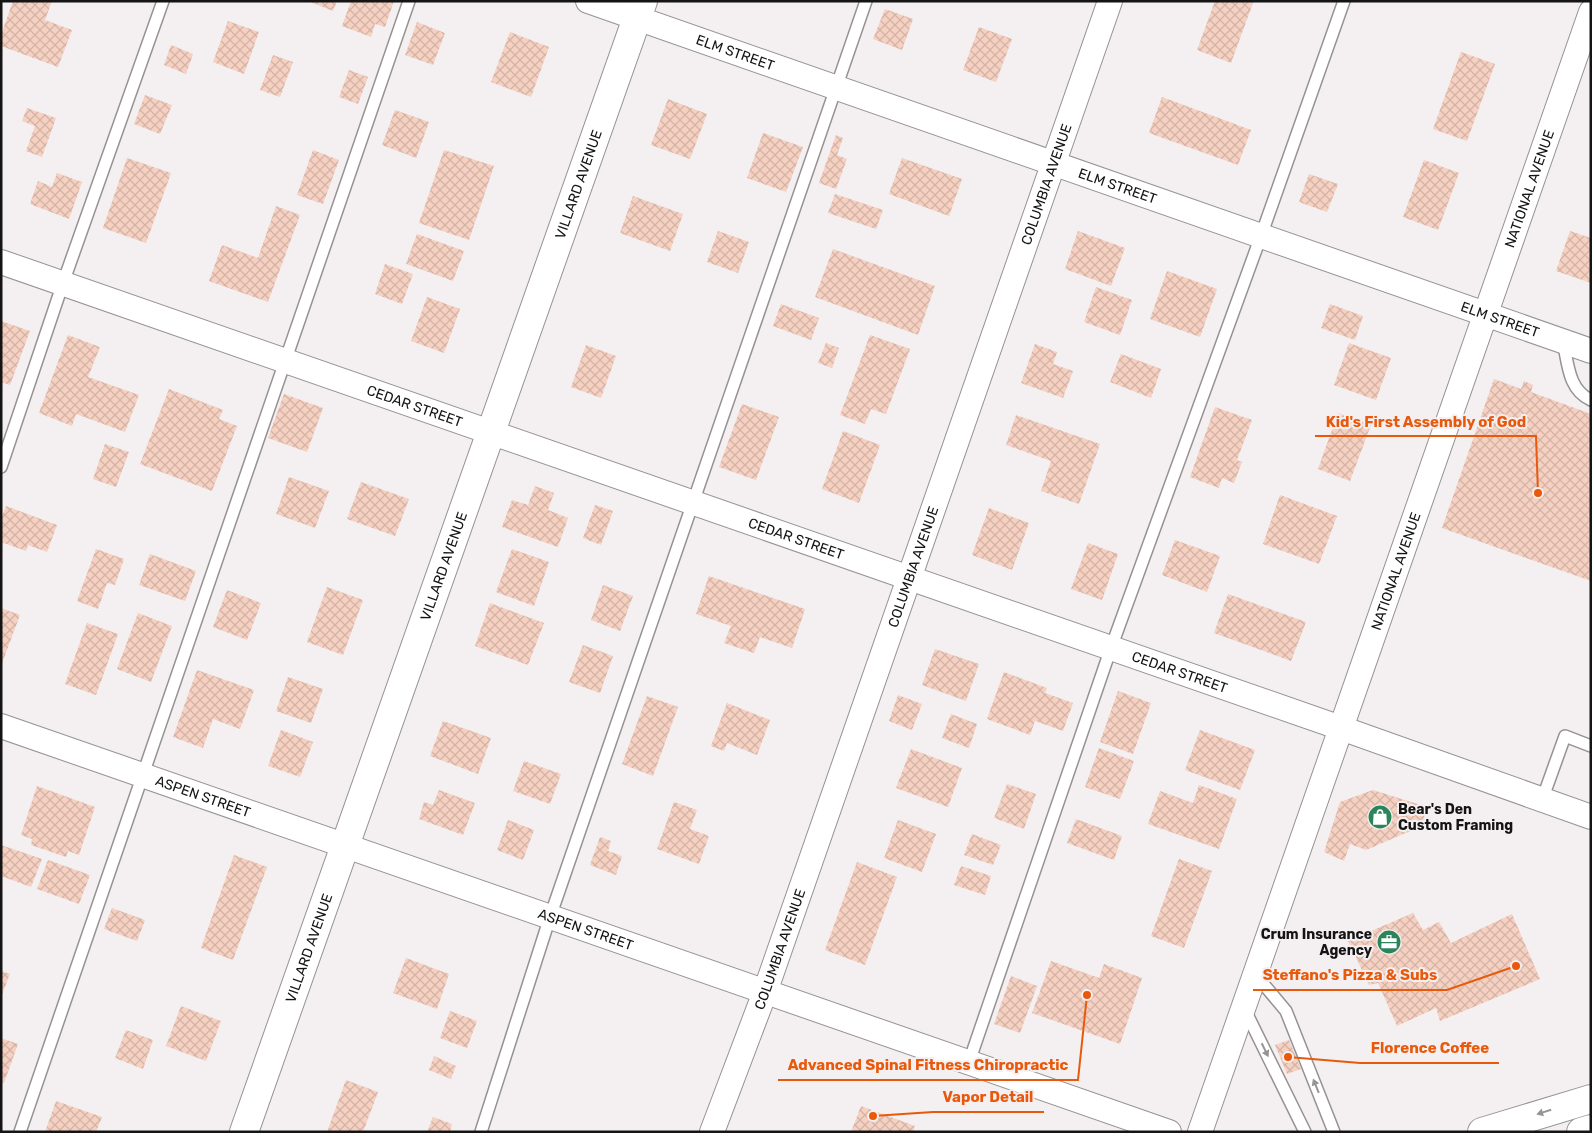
<svg xmlns="http://www.w3.org/2000/svg" width="1592" height="1133" font-family="Rubik,sans-serif">
  <defs>
    <pattern id="building-cross-hatch" width="8" height="8" patternUnits="userSpaceOnUse" patternTransform="scale(1.25)"><rect width="8" height="8" fill="#f6d1c2"/><path d="M0 0l8 8M0 8l8-8" fill="none" stroke="#d2b3a6"/></pattern>
  </defs>
  <rect width="100%" height="100%" fill="#f4eff0"/>
  <path fill="url(#building-cross-hatch)" d="M13,1h39l-7,19 27,10 -14,37 -57,-21v-11z
    M308,1h29l-4,10z
    M351,1h43l-9,26 -10,-3 -4,13 -29,-11z
    M1215,1h34l4,2 -22,60 -34,-13z
    M885,9l28,10 -11,31 -29,-11z
    M228,21l31,11 -15,42 -31,-12z
    M417,22l28,11 -12,32 -28,-10z
    M979,27l33,12 -16,43 -33,-12z
    M510,32l39,15 -18,50 -40,-15z
    M171,45l22,9 -7,20 -22,-9z
    M1461,52l34,12 -28,77 -34,-12z
    M273,55l20,7 -13,35 -20,-7z
    M349,70l19,7 -10,27 -19,-7z
    M145,95l27,10 -12,29 -26,-10z
    M1162,97l89,33 -13,35 -89,-32z
    M668,99l39,15 -17,45 -39,-14z
    M27,108l29,10 -14,39 -16,-6 9,-25 -13,-5z
    M395,110l34,12 -13,36 -34,-13z
    M763,133l40,14 -17,45 -39,-14z
    M836,135l7,3 -6,17 10,4 -11,30 -17,-6z
    M313,150l26,10 -16,44 -26,-9z
    M444,150l50,16 -25,74 -50,-17z
    M127,158l44,15 -25,70 -43,-15z
    M902,158l60,21 -13,37 -60,-22z
    M1424,160l35,13 -21,57 -35,-13z
    M57,173l25,9 -13,37 -39,-15 8,-23 14,6z
    M1309,174l29,10 -11,28 -28,-10z
    M835,194l48,16 -7,19 -48,-16z
    M633,196l50,18 -13,37 -50,-18z
    M276,206l24,9 -32,87 -59,-21 13,-36 36,13z
    M718,231l31,11 -11,31 -31,-11z
    M1078,231l47,17 -14,38 -46,-17z
    M1570,231l21,7v45l-35,-12z
    M417,234l47,17 -11,30 -47,-17z
    M833,249l102,37 -17,49 -103,-38z
    M385,264l28,10 -11,30 -27,-10z
    M1167,271l50,18 -17,48 -50,-18z
    M1096,287l36,13 -12,35 -36,-13z
    M427,297l33,12 -16,44 -33,-12z
    M781,304l38,14 -8,22 -38,-14z
    M1330,304l33,12 -8,24 -34,-12z
    M1,321l29,10 -20,54 -9,-3z
    M68,335l32,12 -12,30 51,18 -14,37 -49,-18 -4,12 -33,-13z
    M870,335l40,14 -24,65 -15,-5 -6,15 -25,-9z
    M826,343l13,5 -7,20 -14,-5z
    M1349,343l42,15 -15,42 -42,-15z
    M1035,344l22,8 -4,12 20,7 -10,27 -42,-15z
    M586,345l30,11 -15,42 -30,-11z
    M1121,354l40,15 -10,29 -41,-16z
    M1494,379l27,10 3,-8 9,4 -2,7 60,22v167l-149,-53z
    M169,389l54,21 -4,9 18,7 -25,65 -72,-27z
    M284,394l39,14 -16,44 -39,-14z
    M742,404l37,13 -23,63 -37,-13z
    M1215,407l37,13 -15,40 5,2 -8,21 -12,-5 -3,10 -29,-11z
    M1338,413l33,12 -21,56 -32,-12z
    M1016,415l84,29 -21,60 -38,-13 10,-30 -45,-16z
    M843,431l37,14 -21,58 -37,-14z
    M105,444l24,8 -13,35 -23,-8z
    M289,477l40,14 -14,37 -39,-14z
    M361,482l48,17 -14,37 -48,-17z
    M535,486l19,7 -6,17 20,8 -10,29 -56,-20 10,-27 16,5z
    M1280,495l57,21 -18,48 -56,-20z
    M595,505l18,6 -12,34 -18,-7z
    M6,506l51,19 -10,27 -19,-7 -2,6 -25,-9v-23z
    M989,508l40,15 -17,47 -40,-15z
    M1175,540l45,16 -13,36 -45,-17z
    M1088,543l30,11 -16,46 -31,-11z
    M96,549l28,10 -9,26 -8,-2 -9,26 -21,-8z
    M512,549l37,13 -15,44 -38,-14z
    M150,554l46,17 -11,30 -46,-16z
    M709,576l96,33 -13,39 -32,-11 -6,16 -30,-10 7,-17 -35,-12z
    M603,585l30,11 -13,35 -29,-11z
    M327,587l36,13 -20,55 -36,-13z
    M227,590l34,13 -14,37 -34,-13z
    M1228,594l78,28 -15,39 -77,-28z
    M490,603l54,20 -16,42 -53,-19z
    M1,608l19,7 -19,51z
    M138,613l34,13 -21,56 -34,-13z
    M87,623l31,11 -22,61 -31,-11z
    M583,645l30,11 -13,37 -31,-11z
    M935,649l44,15 -13,37 -44,-16z
    M197,670l57,20 -14,39 -27,-10 -10,29 -30,-11z
    M1004,672l43,16 -2,5 28,10 -10,28 -28,-10 -5,14 -43,-16z
    M288,677l35,12 -12,34 -35,-12z
    M1118,691l33,12 -18,51 -33,-12z
    M898,695l24,9 -10,26 -23,-9z
    M647,696l31,11 -25,69 -31,-12z
    M727,703l43,17 -13,35 -30,-12 -3,8 -13,-5z
    M951,714l26,10 -8,24 -27,-10z
    M443,721l48,17 -13,36 -48,-18z
    M281,730l32,12 -13,35 -32,-11z
    M1200,730l55,20 -15,40 -55,-20z
    M1099,748l35,13 -14,38 -35,-12z
    M911,749l51,19 -14,39 -52,-19z
    M524,761l37,13 -11,30 -37,-13z
    M1007,784l29,10 -12,35 -30,-11z
    M1199,785l38,14 -18,50 -71,-25 12,-33 33,12z
    M37,786l58,21 -16,48 -11,-4 -2,6 -35,-12 1,-6 -11,-4z
    M439,790l36,13 -12,32 -44,-16 5,-17 9,3z
    M1373,790l54,17 -5,19 -56,24 -16,-6 -6,17 -20,-9 16,-50z
    M674,802l23,8 -7,19 19,7 -10,28 -42,-15z
    M1076,819l46,17 -8,24 -47,-17z
    M508,820l26,10 -11,30 -26,-10z
    M898,820l38,14 -14,38 -38,-14z
    M972,834l29,11 -8,20 -29,-10z
    M600,837l11,4 -3,10 14,5 -6,19 -26,-10z
    M1,845l41,14 -11,28 -30,-11z
    M234,855l33,12 -34,93 -32,-12z
    M1179,859l33,12 -28,77 -33,-12z
    M48,860l42,15 -11,29 -42,-15z
    M857,862l40,15 -32,88 -40,-15z
    M961,866l30,10 -6,19 -31,-10z
    M112,908l33,12 -8,21 -33,-12z
    M1413,913l10,17 16,-8 12,21 61,-29 28,65 -100,42 -4,-13 -39,18 -19,-43 -9,2 -21,-44z
    M406,958l43,16 -12,35 -44,-16z
    M1051,961l48,17 5,-14 38,14 -22,66 -88,-31z
    M1,971l9,3 -9,23z
    M1011,976l26,10 -17,47 -26,-9z
    M181,1006l40,15 -15,40 -40,-15z
    M450,1011l27,10 -10,27 -27,-10z
    M126,1030l27,10 -10,29 -28,-11z
    M1,1038l17,6 -14,39 -3,-1z
    M1289,1040l12,29 -14,5 -12,-29z
    M434,1056l22,10 -5,13 -22,-9z
    M346,1080l32,12 -15,40h-36z
    M56,1101l46,16 -6,15h-51z
    M861,1106l54,20 -2,6h-62z
    M433,1117l19,7 -2,8h-23z"/>
  <g fill="none" stroke-linecap="round" stroke-linejoin="round">
    <defs>
      <path id="service" d="M1563,341c5,22 5,49 28,59
        M1,467l62,-184 100,-282
        M1542,800l23,-64 26,10
        M1255,974l31,37 48,121
        M1244,1008l61,124
        M969,1062l142,-414 150,-412 83,-235
        M20,1132l389,-1131
        M481,1132l69,-215 316,-916"/>
      <g id="minor">
        <path id="s1" d="M588,1l1003,350"/>
        <path id="s2" d="M1,262l1340,466 250,89"/>
        <path id="s3" d="M1,726l1168,406"/>
        <path id="s4" d="M712,1132l53,-140 345,-991"/>
        <path id="s5" d="M1200,1132l391,-1120"/>
      </g>
      <g id="tertiary">
        <path id="s6" d="M244,1132l399,-1131"/>
      </g>
      <path id="primary" d="M1482,1132l109,-33
        M1581,1132l10,-3"/>
    </defs>
    <use href="#service" stroke="#969292" stroke-width="14"/>
    <use href="#minor" stroke="#969292" stroke-width="26"/>
    <use href="#tertiary" stroke="#969292" stroke-width="30"/>
    <use href="#primary" stroke="#969292" stroke-width="30"/>
    <use href="#service" stroke="#fff" stroke-width="11"/>
    <use href="#minor" stroke="#fff" stroke-width="24"/>
    <use href="#tertiary" stroke="#fff" stroke-width="28"/>
    <use href="#primary" stroke="#fff" stroke-width="28"/>
  </g>
  <defs><path id="oneway-solid" d="M-6-.8H1V-3.2L6.5 0L1 3.2V.8H-6Z" transform="scale(1.25)"/></defs>
  <g fill="#969595">
    <use href="#oneway-solid" transform="translate(1265 1050) rotate(64)"/>
    <use href="#oneway-solid" transform="translate(1316 1086) rotate(-112)"/>
    <use href="#oneway-solid" transform="translate(1544 1112) rotate(163)"/>
  </g>
  <defs>
    <symbol id="shop-disc" viewBox="-11 -11 22 22"><circle r="9.5" fill="#2c855a" stroke="#f4eff0"/><path d="M-5-2.5h2.3a2.7 3.5 0 0 1 5.4 0H5L5.5 6h-11ZM-1.5-2.5h3a1.5 2.3 0 0 0-3 0Z" fill="#fff"/></symbol>
    <symbol id="office-disc" viewBox="-11 -11 22 22"><circle r="9.5" fill="#2c855a" stroke="#f4eff0"/><path d="M-6-3h4V-5.5h4V-3h4V5H-6ZM-1-4.5V-3h2v-1.5ZM-6 0V1H6V0Z" fill="#fff"/></symbol>
  </defs>
  <g fill-rule="evenodd">
    <use href="#shop-disc" x="1366" y="803" width="28" height="28"/>
    <use href="#office-disc" x="1375" y="928" width="28" height="28"/>
  </g>
  <g text-anchor="middle" stroke-width="4" stroke-linejoin="round" paint-order="stroke">
    <g font-size="14" fill="#151414" stroke="#f4eff0">
      <text dy="5" stroke="none"><textPath href="#s1" startOffset="156">ELM STREET</textPath></text>
      <text dy="5" stroke="none"><textPath href="#s6" startOffset="1005">VILLARD AVENUE</textPath></text>
      <text dy="5" stroke="none"><textPath href="#s4" startOffset="1005">COLUMBIA AVENUE</textPath></text>
      <text dy="5" stroke="none"><textPath href="#s1" startOffset="561">ELM STREET</textPath></text>
      <text dy="5" stroke="none"><textPath href="#s5" startOffset="999">NATIONAL AVENUE</textPath></text>
      <text dy="5" stroke="none"><textPath href="#s1" startOffset="966">ELM STREET</textPath></text>
      <text dy="5" stroke="none"><textPath href="#s2" startOffset="438">CEDAR STREET</textPath></text>
      <text dy="5" stroke="none"><textPath href="#s2" startOffset="842">CEDAR STREET</textPath></text>
      <text dy="5" stroke="none"><textPath href="#s6" startOffset="600">VILLARD AVENUE</textPath></text>
      <text dy="5" stroke="none"><textPath href="#s4" startOffset="600">COLUMBIA AVENUE</textPath></text>
      <text dy="5" stroke="none"><textPath href="#s5" startOffset="594">NATIONAL AVENUE</textPath></text>
      <text dy="5" stroke="none"><textPath href="#s2" startOffset="1248">CEDAR STREET</textPath></text>
      <text dy="5" stroke="none"><textPath href="#s3" startOffset="214">ASPEN STREET</textPath></text>
      <text dy="5" stroke="none"><textPath href="#s3" startOffset="619">ASPEN STREET</textPath></text>
      <text dy="5" stroke="none"><textPath href="#s6" startOffset="195">VILLARD AVENUE</textPath></text>
      <text dy="5" stroke="none"><textPath href="#s4" startOffset="195">COLUMBIA AVENUE</textPath></text>
    </g>
    <g font-size="14" font-weight="bold" fill="#151414" stroke="#f4eff0" text-anchor="start">
      <text x="1398" y="814">Bear's Den<tspan x="1398" dy="16">Custom Framing</tspan></text>
      <text x="1372" y="939" text-anchor="end">Crum Insurance<tspan x="1372" dy="16">Agency</tspan></text>
    </g>
  </g>
  <path fill="none" stroke="#e8590c" stroke-width="2" d="M1538 493L1536 436H1315M1516 966L1447 990H1253M1288 1057L1360 1063H1499M1087 995L1078 1080H778M873 1116L933 1112H1044"/>
  <g fill="#e8590c" stroke="#f4eff0" stroke-width="2">
    <circle cx="1538" cy="493" r="5"/>
    <circle cx="1516" cy="966" r="5"/>
    <circle cx="1288" cy="1057" r="5"/>
    <circle cx="1087" cy="995" r="5"/>
    <circle cx="873" cy="1116" r="5"/>
  </g>
  <g font-size="15" text-anchor="middle" font-weight="bold" fill="#e8590c" stroke="#f4eff0" stroke-width="4" stroke-linejoin="round" paint-order="stroke">
    <text x="1426" y="427">Kid's First Assembly of God</text>
    <text x="1350" y="980">Steffano's Pizza &amp; Subs</text>
    <text x="1430" y="1053">Florence Coffee</text>
    <text x="928" y="1070">Advanced Spinal Fitness Chiropractic</text>
    <text x="988" y="1102">Vapor Detail</text>
  </g>
  <rect width="1592" height="1133" fill="none" stroke="#151414" stroke-width="5"/>
</svg>
